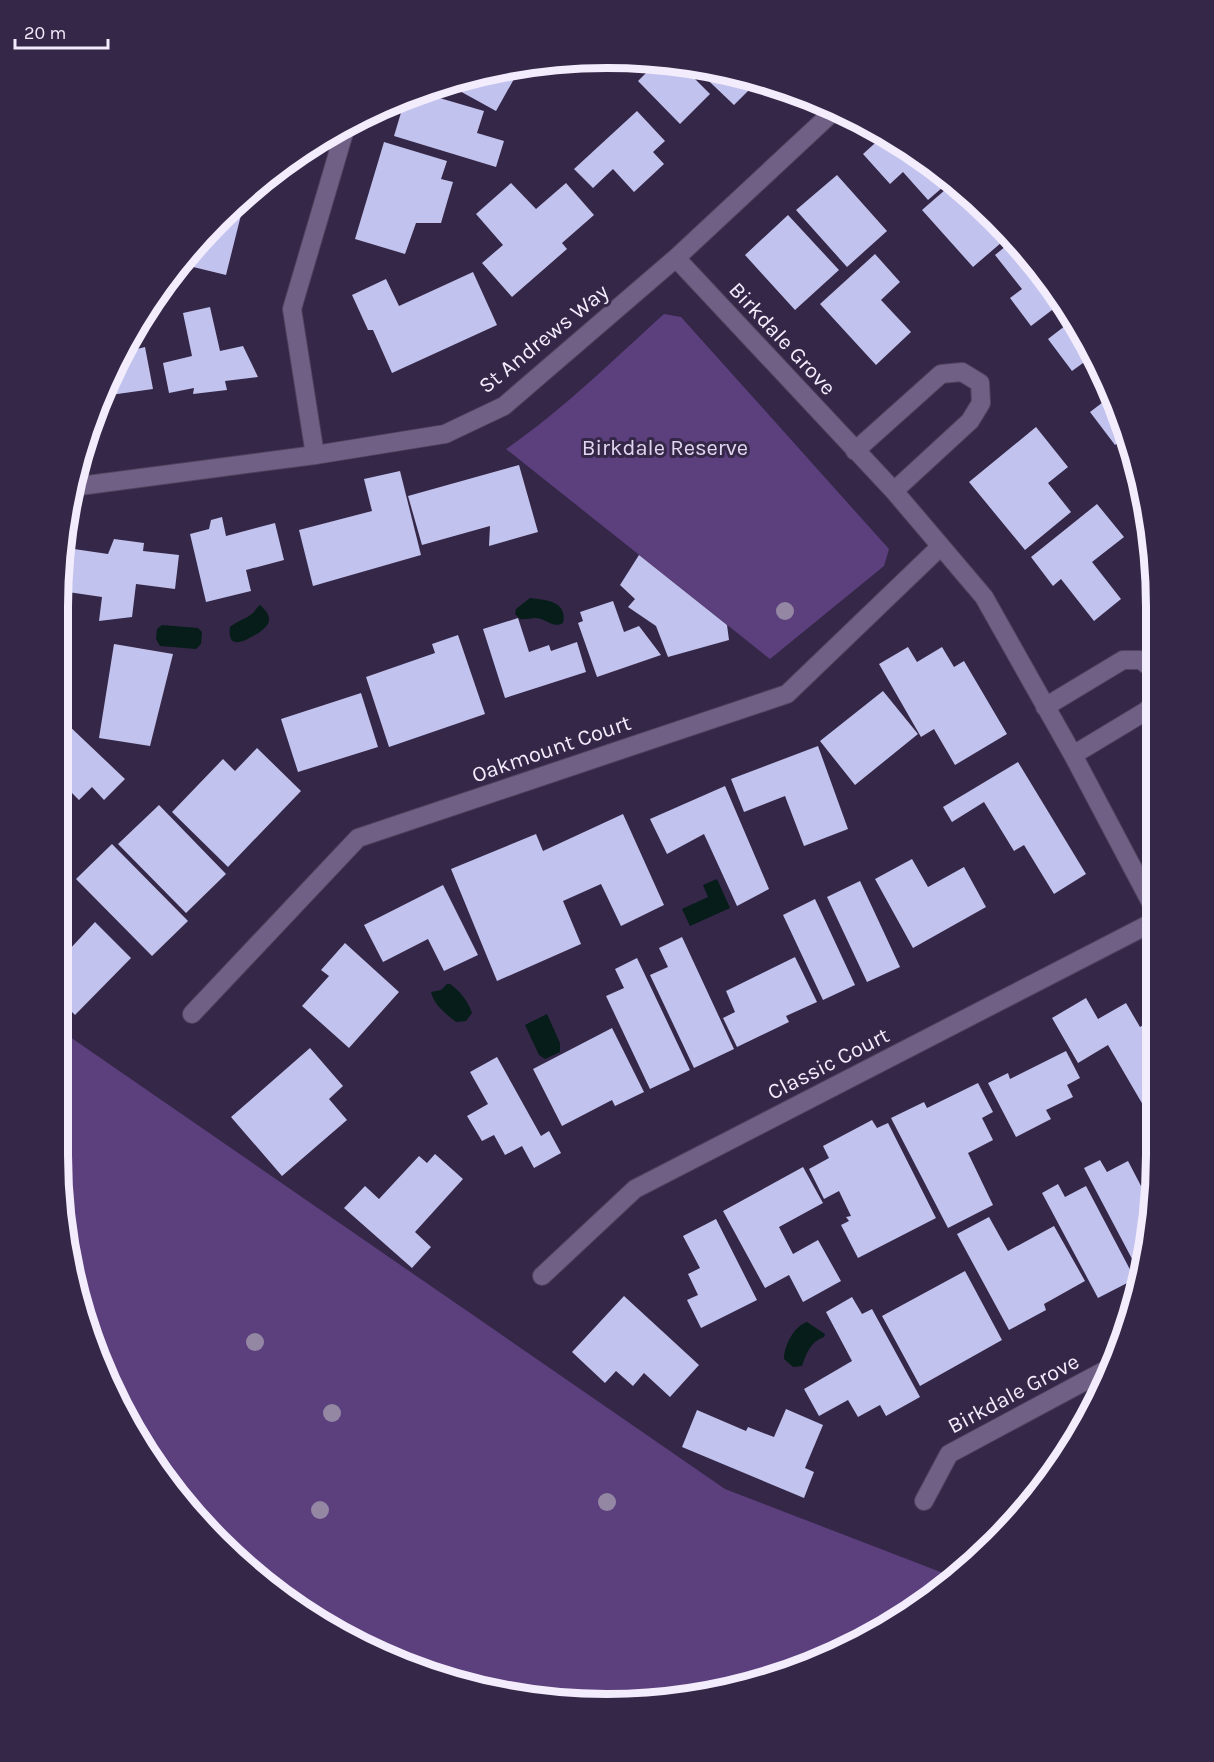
<svg xmlns="http://www.w3.org/2000/svg" width="1214" height="1762" font-family="Karla,sans-serif">
  <rect width="100%" height="100%" fill="#352747"/>
  <path fill="#5c3f7d" d="M664,314l17,3 208,232 -5,17 -114,93 -264,-210c57,-39 107,-89 158,-135z
    M57,1028l668,461 226,87 -100,72 -137,46 -178,6 -140,-37 -151,-94 -95,-109 -74,-162 -19,-143z"/>
  <path fill="#061d1a" d="M530,598c16,2 38,3 33,25 -11,6 -16,-5 -28,-5 -5,0 -10,2 -15,1l-5,-5 1,-5z
    M260,605c15,13 10,21 -5,30 -12,7 -28,15 -25,-8 7,-6 16,-8 23,-14 2,-2 4,-6 7,-8z
    M162,625l36,3 4,4 -1,12 -5,5 -36,-3 -4,-7 1,-10z
    M717,879l13,29 -40,18 -8,-17 26,-12 -5,-12z
    M447,984h3c10,7 18,17 22,29l-6,8 -10,1c-10,-8 -22,-17 -25,-30l10,-2z
    M547,1014l13,29v9l-15,7 -6,-4 -14,-30z
    M807,1322l18,12 -1,3c-13,4 -18,17 -22,29l-9,1 -9,-8c0,-13 10,-33 23,-37z"/>
  <path fill="#c1c2ed" d="M657,62l23,2 30,30 -30,30 -42,-43z
    M692,65l23,3 43,13 -24,24z
    M506,67l-5,8 13,4 -18,32 -49,-27z
    M419,92l65,19 -7,22 27,8 -8,26 -102,-31 12,-40z
    M637,111l28,30 -12,11 11,12 -30,28 -21,-23 -20,19 -19,-19z
    M884,135l29,15 37,31 -22,19 -25,-28 -13,12 -27,-30z
    M384,142l63,19 -6,18 12,3 -12,41h-25l-11,31 -50,-15z
    M837,175l50,56 -40,36 -51,-57z
    M511,183l25,26 30,-26 28,32 -32,28 5,6 -55,48 -30,-34 21,-18 -27,-31z
    M953,183l43,35 13,18 -36,31 -51,-57z
    M246,195l-20,80 -41,-10 33,-47z
    M788,215l51,55 -44,40 -50,-55z
    M1012,241l40,55 -3,2 7,9 -25,19 -21,-28 12,-9 -27,-34z
    M875,254l25,28 -19,18 30,32 -35,33 -56,-61z
    M473,272l24,53 -105,48 -19,-43h-5l-16,-35 34,-16 13,27z
    M210,307l10,44 23,-5 15,31 -33,4 2,9 -34,4 1,-6 -25,5 -6,-30 29,-7 -9,-43z
    M1070,322l24,33 -22,16 -24,-32z
    M145,347l8,42 -50,7 11,-33 7,-10z
    M1111,396l14,41 -10,8 -25,-33z
    M1036,427l32,40 -20,16 23,29 -46,38 -56,-68z
    M519,465l19,67 -49,14 1,-20 -68,19 -14,-49z
    M400,471l21,84 -108,31 -14,-56 73,-19 -8,-32z
    M1097,504l27,33 -32,25 29,37 -27,22 -33,-42 -8,7 -22,-29z
    M222,517l4,19 49,-13 9,37 -38,10 5,21 -45,11 -16,-68 19,-5 2,-9z
    M114,539l30,4 -1,8 36,4 -4,34 -39,-5 -4,33 -33,4 3,-24 -34,-5 6,-43 34,5z
    M639,555l88,70 2,15 -61,17 -12,-31 -28,-19 7,-8 -15,-14z
    M613,601l11,31 15,-6 22,29 -64,22 -19,-54 5,-2 -3,-9z
    M518,618l11,34 20,-7 2,6 26,-9 9,30 -81,26 -22,-69z
    M458,635l27,79 -96,33 -23,-70 69,-24 -3,-9z
    M114,644l59,10 -23,92 -51,-8z
    M908,647l9,15 25,-15 12,20 10,-6 43,73 -52,31 -21,-36 -13,8 -42,-73z
    M883,691l35,43 -63,51 -35,-44z
    M361,693l17,54 -80,25 -17,-53z
    M65,722l60,57 -21,21 -12,-13 -13,13 -7,-7 -11,11 -4,-3v-70z
    M818,746l30,83 -44,17 -19,-50 -41,16 -13,-33z
    M257,748l44,43 -73,76 -56,-55 51,-53 12,12z
    M1018,762l68,112 -32,20 -30,-49 -10,6 -30,-49 -32,20 -9,-15z
    M725,786l44,103 -32,17 -33,-72 -37,20 -17,-35z
    M159,805l67,69 -40,39 -68,-69z
    M623,814l41,91 -43,21 -20,-42 -38,17 18,43 -84,37 -46,-112 85,-35 7,17z
    M112,844l76,77 -36,35 -76,-77z
    M912,859l16,28 36,-20 22,40 -73,41 -38,-69z
    M860,881l40,86 -33,15 -40,-85z
    M443,885l35,70 -34,16 -16,-32 -45,23 -19,-37z
    M815,899l40,86 -32,15 -40,-85z
    M95,922l36,36 -56,57 -18,-18v-57l11,11z
    M682,937l52,112 -40,19 -44,-93 18,-8 -9,-19z
    M345,943l54,49 -50,56 -47,-42 27,-30 -8,-6z
    M795,957l22,45 -31,14 3,6 -52,25 -14,-29 12,-6 -9,-21z
    M637,958l53,112 -40,19 -44,-93 18,-8 -9,-19z
    M1086,998l12,21 28,-16 14,24 10,-6 7,12v80l-7,4 -42,-72 -30,18 -26,-45z
    M612,1028l32,64 -29,14 -3,-6 -50,26 -29,-57z
    M310,1048l33,38 -14,13 18,21 -65,56 -51,-59z
    M1066,1051l14,27 -13,7 6,12 -27,13 5,9 -35,18 -28,-54 20,-10 2,6z
    M497,1057l44,79 8,-5 12,22 -27,15 -12,-22 -17,9 -11,-20 -12,6 -15,-25 21,-12 -18,-32z
    M978,1083l15,29 -11,6 11,22 -25,13 25,52 -45,23 -57,-110 33,-16 3,6z
    M872,1120l5,8 11,-5 48,95 -78,40 -17,-33 8,-4 -3,-4 5,-1 -12,-25 -15,8 -15,-30 20,-11 -6,-12z
    M435,1154l28,25 -48,53 16,15 -19,21 -68,-60 21,-22 14,13 40,-43 8,7z
    M1100,1160l7,12 21,-11 24,46 -6,56 -2,9 -4,2 -56,-106z
    M803,1167l20,36 -44,24 14,27 25,-14 23,41 -38,21 -14,-27 -24,13 -42,-77z
    M1058,1184l7,13 21,-11 49,93 -37,19 -56,-105z
    M989,1217l19,34 46,-25 31,55 -41,23 2,6 -37,20 -52,-96z
    M716,1219l41,81 -56,28 -14,-28 11,-5 -10,-21 12,-6 -17,-32z
    M965,1271l37,69 -82,46 -38,-70z
    M624,1296l75,69 -29,32 -26,-24 -11,13 -17,-15 -11,12 -33,-31z
    M852,1297l10,17 10,-5 48,88 -34,19 -6,-11 -22,12 -10,-17 -29,16 -15,-27 48,-28 -26,-49z
    M786,1409l37,16 -18,43 9,4 -10,26 -122,-51 15,-37 49,21 2,-4 26,10z
    M1021,1502l6,4 -22,27 -4,-3z"/>
  <g fill="none" stroke-linecap="round" stroke-linejoin="round">
    <defs>
      <path id="street" d="M676,258l218,233 90,106 89,158 84,159
        M855,451l86,-77 21,-2 18,11 1,20 -11,18 -76,70
        M315,455l-23,-146 54,-183
        M72,487l243,-32 130,-21 59,-28 172,-148 160,-149
        M1045,707l78,-47h18l16,13
        M1073,755l73,-44 11,-10
        M192,1014l166,-176 429,-144 153,-147
        M542,1276l93,-87 522,-269
        M924,1501l25,-47 166,-89"/>
    </defs>
    <use href="#street" stroke="#50435f" stroke-width="20"/>
    <use href="#street" stroke="#706085" stroke-width="18"/>
  </g>
  <g fill="#9387a3">
    <circle cx="785" cy="611" r="9"/>
    <circle cx="255" cy="1342" r="9"/>
    <circle cx="332" cy="1413" r="9"/>
    <circle cx="607" cy="1502" r="9"/>
    <circle cx="320" cy="1510" r="9"/>
  </g>
  <g text-anchor="middle" stroke-width="6" stroke-linejoin="round" paint-order="stroke">
    <g font-size="22" fill="#f3ecfd" stroke="#352747">
      <text transform="translate(543 338) rotate(-39)" y="8">St Andrews Way</text>
      <text transform="translate(783 338) rotate(47)" y="8">Birkdale Grove</text>
      <text transform="translate(551 748) rotate(-19)" y="8">Oakmount Court</text>
      <text transform="translate(828 1063) rotate(-27)" y="8">Classic Court</text>
      <text transform="translate(1013 1393) rotate(-28)" y="8">Birkdale Grove</text>
    </g>
    <g font-size="22" fill="#e0d6ef" stroke="#352747">
      <text x="665" y="455">Birkdale Reserve</text>
    </g>
  </g>
  <path d="M0 0H1214V1762H0ZM607 68H607A539 539 0 0 1 1146 607V1155A539 539 0 0 1 607 1694H607A539 539 0 0 1 68 1155V607A539 539 0 0 1 607 68Z" fill="#352747" fill-rule="evenodd"/>
  <path fill="none" stroke="#f3ecfd" stroke-width="8" d="M607 68H607A539 539 0 0 1 1146 607V1155A539 539 0 0 1 607 1694H607A539 539 0 0 1 68 1155V607A539 539 0 0 1 607 68Z"/>
  <path d="M15 39v9h93v-9" fill="none" stroke="#f3ecfd" stroke-width="3"/>
  <text x="24" y="39" font-size="18" fill="#f3ecfd" stroke="#352747" stroke-width="4.5" paint-order="stroke">20 m</text>
</svg>
